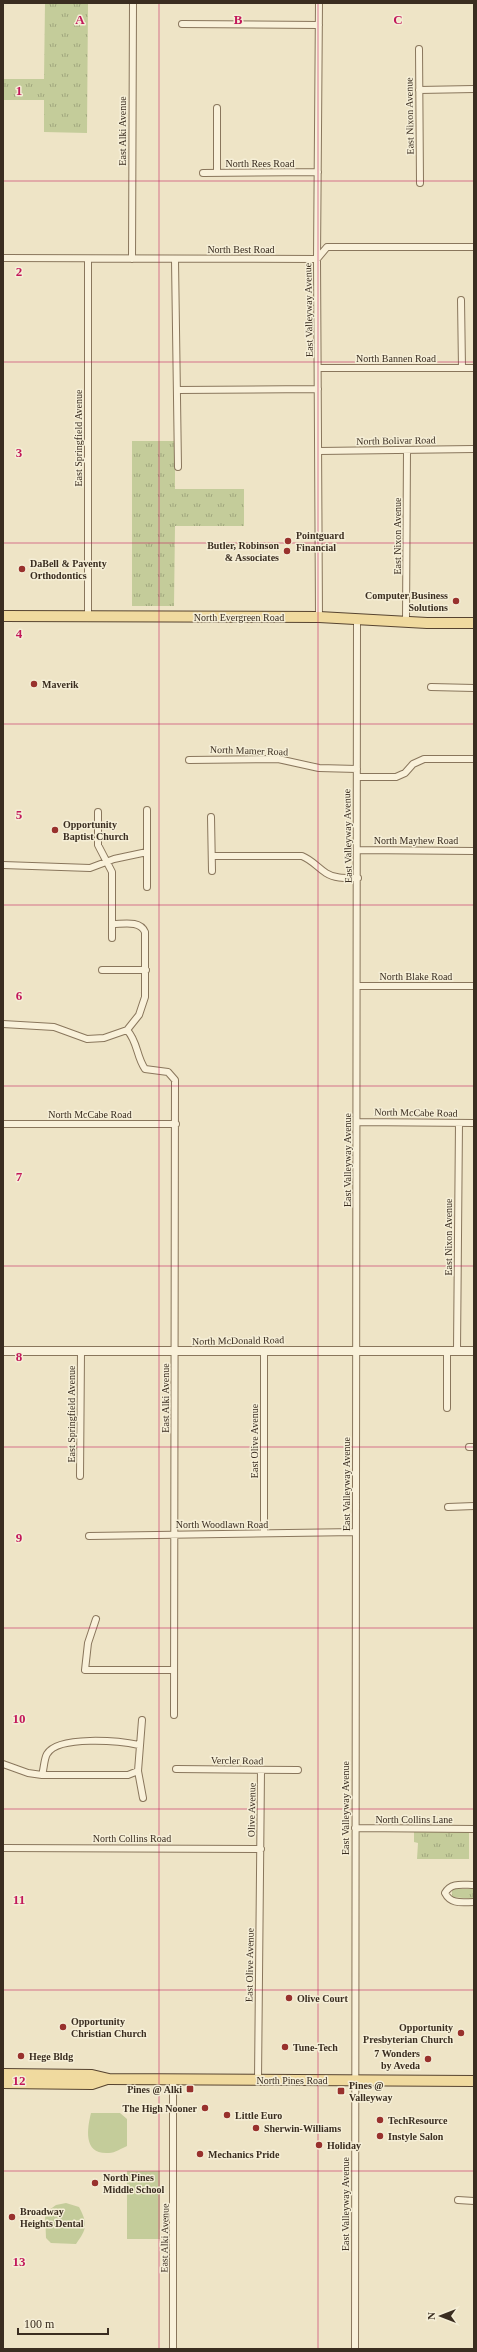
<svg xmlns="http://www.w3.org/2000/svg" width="477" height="2352" font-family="'Times New Roman',serif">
  <defs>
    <pattern id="grass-tufts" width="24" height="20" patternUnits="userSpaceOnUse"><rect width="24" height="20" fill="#c4cc9a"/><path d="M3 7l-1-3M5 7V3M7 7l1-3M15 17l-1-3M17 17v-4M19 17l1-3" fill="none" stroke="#a0a67d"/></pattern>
  </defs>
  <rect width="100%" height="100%" fill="#eee4c6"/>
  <path fill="url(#grass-tufts)" d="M45,3h43l-1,130 -43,-1v-32h-41v-21h41z
    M132,441h43v48h69v37h-69l-1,80h-42z
    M414,1832h55v27h-52l1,-16 -4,-1z
    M455,1889h19v10l-22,-2v-7z"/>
  <path fill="#c4cc9a" d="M91,2113h29l7,6v27c-5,2 -12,7 -18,7 -26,2 -22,-24 -18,-40z
    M127,2171h33v68h-33z
    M66,2203l13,4c9,17 8,22 -3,37l-25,-1 -5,-5 -1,-25 11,-8z"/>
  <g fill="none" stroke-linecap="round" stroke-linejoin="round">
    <defs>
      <path id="minor" d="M319,3l-2,256 2,358
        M182,24l137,1
        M419,49l1,134
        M419,90l55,-1
        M217,108v65
        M203,173l115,-1
        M3,258l314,1 10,-12h147
        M132,259l1,-256
        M175,260l3,207
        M461,300l1,68
        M318,368h156
        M177,390l141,-1
        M319,451l155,-2
        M88,617v-358
        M406,622l1,-172
        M431,687l43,1
        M189,760l89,-1 41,9 38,1
        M357,777h39l9,-4 8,-9 11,-5h50
        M147,810v77
        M98,812v33l14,27v66
        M211,817l1,54
        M358,850l116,1
        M212,856h90c10,4 15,11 24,17 9,6 21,5 32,5
        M3,865l87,3 24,-9 33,-7
        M102,970h44
        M357,986h117
        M3,1024l51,3 33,12 17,-1 23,-8 12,-15 6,-18v-65c-5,-12 -22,-8 -32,-8
        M127,1030c11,12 9,26 18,39l23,3 7,8 -1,635
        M357,1122l117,1
        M3,1124h173
        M264,1350v183
        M447,1351v57
        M457,1351l2,-228
        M469,1447h5
        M80,1476l1,-124
        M448,1507l26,-1
        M89,1536l267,-4
        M96,1619l-8,24 -3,27h88
        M142,1720l-4,51 5,27
        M3,1764l25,9 14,2h86l10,-4
        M176,1769l122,1
        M42,1775c2,-6 2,-16 5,-21 11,-19 73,-13 92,-9
        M355,1828l119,1
        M3,1848l258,1
        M474,1885c-11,0 -23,-3 -29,8 6,12 18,9 29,9
        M258,2080l3,-310
        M458,2200l16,1
        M173,2349v-270
        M355,2349l2,-1730"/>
      <path id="tertiary" d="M3,1351h471"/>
      <path id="primary" d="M3,616l316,1 108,6h47
        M3,2074l89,1 17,4 365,2
        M3,2083l89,1 15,-5"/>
    </defs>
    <use href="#minor" stroke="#89765c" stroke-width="8"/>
    <use href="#tertiary" stroke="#89765c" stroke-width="10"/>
    <use href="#primary" stroke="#574430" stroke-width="12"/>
    <use href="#minor" stroke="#f9f1da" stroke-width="6"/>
    <use href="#tertiary" stroke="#f9f1da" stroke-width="8"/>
    <use href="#primary" stroke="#f0da9f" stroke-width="10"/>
  </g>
  <path fill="none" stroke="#c2185b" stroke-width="1" stroke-opacity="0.55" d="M159,3v2346M318,3v2346M3,181h471M3,362h471M3,543h471M3,724h471M3,905h471M3,1086h471M3,1266h471M3,1447h471M3,1628h471M3,1809h471M3,1990h471M3,2171h471"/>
  <g fill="#98312d" stroke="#f5eed6" stroke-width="1.5">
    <circle cx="288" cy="541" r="4"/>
    <circle cx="287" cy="551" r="4"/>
    <circle cx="22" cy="569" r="4"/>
    <circle cx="456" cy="601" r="4"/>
    <circle cx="34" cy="684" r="4"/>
    <circle cx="55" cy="830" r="4"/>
    <circle cx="289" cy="1998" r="4"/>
    <circle cx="63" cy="2027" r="4"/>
    <circle cx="461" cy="2033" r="4"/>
    <circle cx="285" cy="2047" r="4"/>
    <circle cx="21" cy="2056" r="4"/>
    <circle cx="428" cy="2059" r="4"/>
    <rect x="186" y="2085" width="8" height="8" rx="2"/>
    <rect x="337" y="2087" width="8" height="8" rx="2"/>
    <circle cx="205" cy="2108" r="4"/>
    <circle cx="227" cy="2115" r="4"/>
    <circle cx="380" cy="2120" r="4"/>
    <circle cx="256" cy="2128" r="4"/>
    <circle cx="380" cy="2136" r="4"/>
    <circle cx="319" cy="2145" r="4"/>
    <circle cx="200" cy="2154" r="4"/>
    <circle cx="95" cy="2183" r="4"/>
    <circle cx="12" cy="2217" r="4"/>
  </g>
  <g text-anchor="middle" stroke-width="3" stroke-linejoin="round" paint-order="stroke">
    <g font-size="10" fill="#3a2d20" stroke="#f5eed6">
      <text transform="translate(409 116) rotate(-91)" y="4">East Nixon Avenue</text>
      <text transform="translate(122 131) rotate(-90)" y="4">East Alki Avenue</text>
      <text x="260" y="167">North Rees Road</text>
      <text x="241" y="253">North Best Road</text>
      <text transform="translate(308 310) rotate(-91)" y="4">East Valleyway Avenue</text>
      <text x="396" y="362">North Bannen Road</text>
      <text transform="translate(78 438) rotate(-90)" y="4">East Springfield Avenue</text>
      <text transform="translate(396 440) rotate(-1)" y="4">North Bolivar Road</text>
      <text transform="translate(397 536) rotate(-90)" y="4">East Nixon Avenue</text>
      <text x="239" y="621">North Evergreen Road</text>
      <text transform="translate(249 750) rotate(2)" y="4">North Mamer Road</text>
      <text transform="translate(347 836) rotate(-91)" y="4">East Valleyway Avenue</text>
      <text x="416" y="844">North Mayhew Road</text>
      <text x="416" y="980">North Blake Road</text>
      <text transform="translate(416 1112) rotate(1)" y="4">North McCabe Road</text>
      <text x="90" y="1118">North McCabe Road</text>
      <text transform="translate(347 1160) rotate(-90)" y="4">East Valleyway Avenue</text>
      <text transform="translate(448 1237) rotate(-90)" y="4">East Nixon Avenue</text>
      <text transform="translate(238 1340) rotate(-1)" y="4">North McDonald Road</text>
      <text transform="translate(165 1398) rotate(-90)" y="4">East Alki Avenue</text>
      <text transform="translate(71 1414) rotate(-90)" y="4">East Springfield Avenue</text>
      <text transform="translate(254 1441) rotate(-90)" y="4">East Olive Avenue</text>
      <text transform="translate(346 1484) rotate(-90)" y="4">East Valleyway Avenue</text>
      <text x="222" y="1528">North Woodlawn Road</text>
      <text transform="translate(237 1760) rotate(1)" y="4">Vercler Road</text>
      <text transform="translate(345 1808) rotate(-90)" y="4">East Valleyway Avenue</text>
      <text transform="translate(251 1810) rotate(-89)" y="4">Olive Avenue</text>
      <text x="414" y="1823">North Collins Lane</text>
      <text x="132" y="1842">North Collins Road</text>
      <text transform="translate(249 1965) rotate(-89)" y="4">East Olive Avenue</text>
      <text x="292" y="2084">North Pines Road</text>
      <text transform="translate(345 2204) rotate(-90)" y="4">East Valleyway Avenue</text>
      <text transform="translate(164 2238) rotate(-89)" y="4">East Alki Avenue</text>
    </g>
    <g font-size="10" font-weight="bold" fill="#3a2d20" stroke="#f5eed6" text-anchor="start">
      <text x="296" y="539">Pointguard<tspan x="296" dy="12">Financial</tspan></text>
      <text x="279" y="549" text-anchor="end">Butler, Robinson<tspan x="279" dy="12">&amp; Associates</tspan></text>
      <text x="30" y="567">DaBell &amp; Paventy<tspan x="30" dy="12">Orthodontics</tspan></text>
      <text x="448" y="599" text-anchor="end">Computer Business<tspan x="448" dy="12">Solutions</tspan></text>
      <text x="42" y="688">Maverik</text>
      <text x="63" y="828">Opportunity<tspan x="63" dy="12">Baptist Church</tspan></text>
      <text x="297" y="2002">Olive Court</text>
      <text x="71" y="2025">Opportunity<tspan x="71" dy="12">Christian Church</tspan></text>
      <text x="453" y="2031" text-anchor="end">Opportunity<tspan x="453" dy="12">Presbyterian Church</tspan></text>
      <text x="293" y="2051">Tune-Tech</text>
      <text x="420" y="2057" text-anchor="end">7 Wonders<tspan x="420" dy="12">by Aveda</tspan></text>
      <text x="29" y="2060">Hege Bldg</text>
      <text x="349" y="2089">Pines @<tspan x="349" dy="12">Valleyway</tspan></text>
      <text x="182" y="2093" text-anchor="end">Pines @ Alki</text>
      <text x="197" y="2112" text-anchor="end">The High Nooner</text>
      <text x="235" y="2119">Little Euro</text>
      <text x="388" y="2124">TechResource</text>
      <text x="264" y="2132">Sherwin-Williams</text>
      <text x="388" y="2140">Instyle Salon</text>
      <text x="327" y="2149">Holiday</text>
      <text x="208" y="2158">Mechanics Pride</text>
      <text x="103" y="2181">North Pines<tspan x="103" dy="12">Middle School</tspan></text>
      <text x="20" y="2215">Broadway<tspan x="20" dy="12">Heights Dental</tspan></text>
    </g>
  </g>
  <g font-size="13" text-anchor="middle" font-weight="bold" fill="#c2185b" stroke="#f5eed6" stroke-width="3" stroke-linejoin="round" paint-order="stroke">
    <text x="80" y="24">A</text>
    <text x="238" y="24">B</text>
    <text x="398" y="24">C</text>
    <text x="19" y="95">1</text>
    <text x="19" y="276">2</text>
    <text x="19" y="457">3</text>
    <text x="19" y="638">4</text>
    <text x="19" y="819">5</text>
    <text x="19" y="1000">6</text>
    <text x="19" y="1181">7</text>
    <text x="19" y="1361">8</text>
    <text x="19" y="1542">9</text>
    <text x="19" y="1723">10</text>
    <text x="19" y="1904">11</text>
    <text x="19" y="2085">12</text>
    <text x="19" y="2266">13</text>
  </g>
  <rect width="477" height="2352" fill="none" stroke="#3a2d20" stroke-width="8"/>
  <g transform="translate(441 2316) rotate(270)" stroke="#f5eed6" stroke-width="3" paint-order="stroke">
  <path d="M0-3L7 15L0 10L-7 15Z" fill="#3a2d20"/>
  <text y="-6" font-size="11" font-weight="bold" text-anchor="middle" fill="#3a2d20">N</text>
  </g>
  <path d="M18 2328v6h90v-6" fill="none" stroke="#3a2d20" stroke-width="2"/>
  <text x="24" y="2328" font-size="12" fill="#3a2d20" stroke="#f5eed6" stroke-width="3" paint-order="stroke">100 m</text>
</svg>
